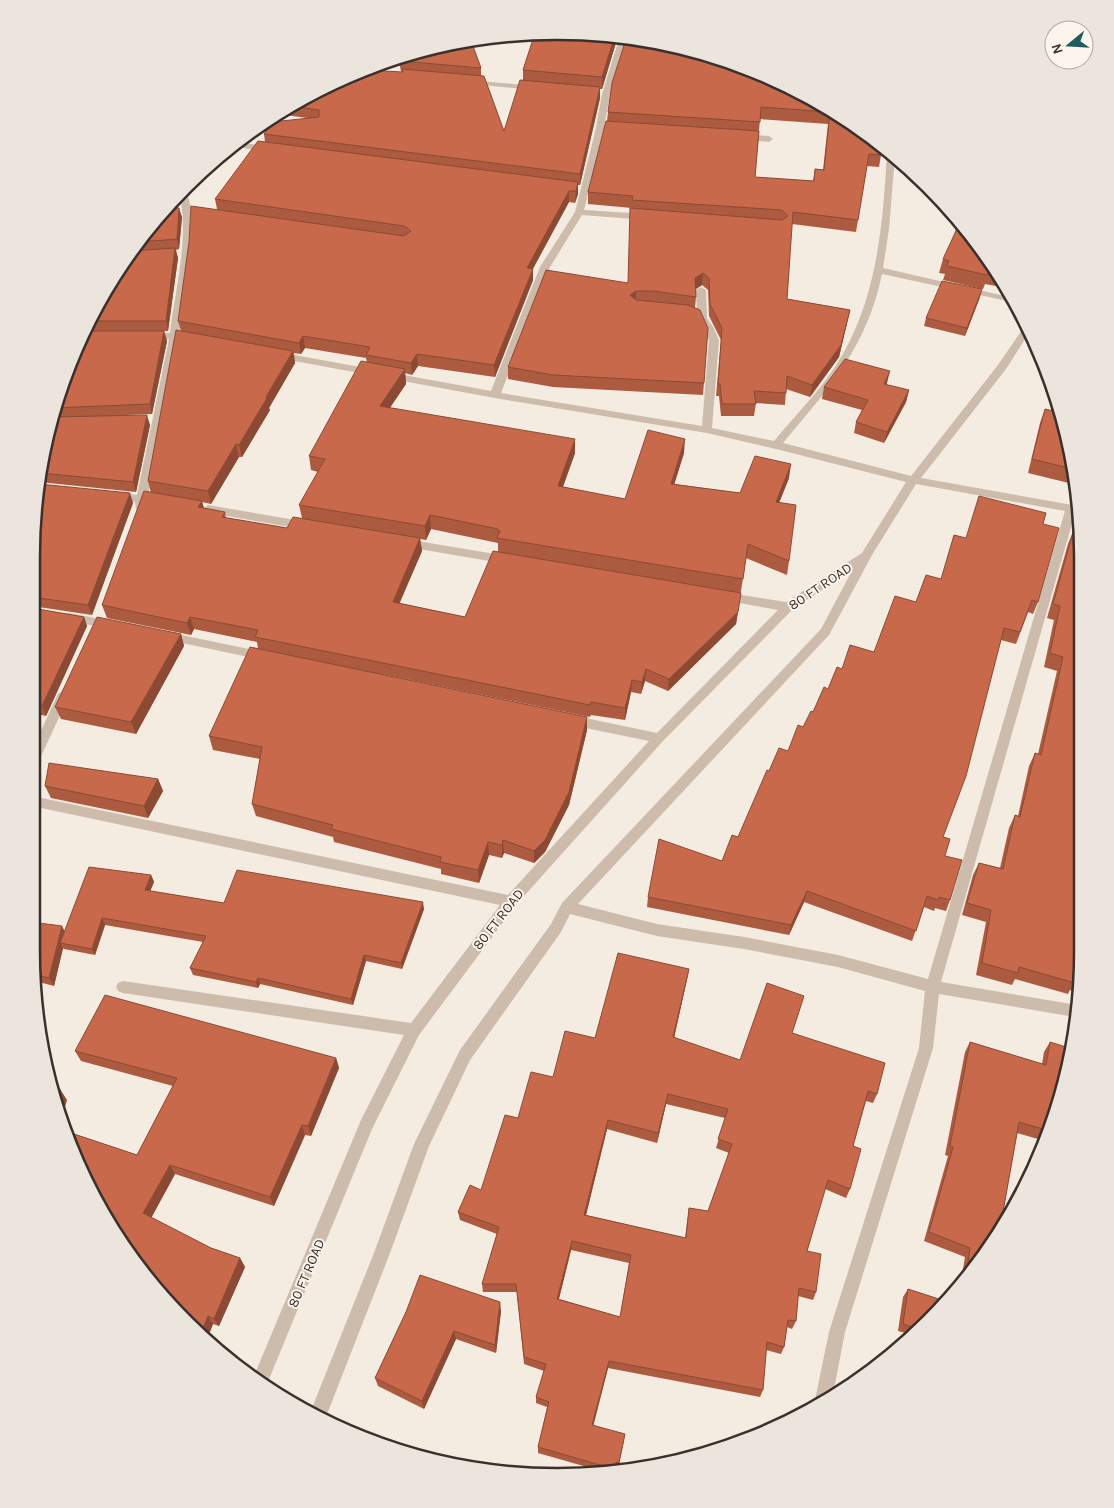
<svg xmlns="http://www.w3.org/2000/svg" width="1114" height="1508" font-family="Karla,sans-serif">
  <rect width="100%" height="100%" fill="#f4ebe1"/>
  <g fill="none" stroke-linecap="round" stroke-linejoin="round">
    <path fill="#cdbbac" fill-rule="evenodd" d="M620,36h8l-18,58 -6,34 -20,82 62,4 5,3 -5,3 -64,-5 -32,52 -49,126 201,33 7,-86 -6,-14 -16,-12 5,-3 5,2 -1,-23 5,-3 5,3 1,28 6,9 6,13 -7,88 62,13c24,-29 52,-56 70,-89 34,-61 39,-131 43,-199l2,-2 6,5 -6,73 -6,39 126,29 3,5 -130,-28c-15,73 -53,114 -99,169l128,33 87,-111 26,-38 2,-1 3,7 -23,36 -85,109 157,28v8l-3,-1 -134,469 136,23 -2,12 -136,-23 -6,54 -88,284 -12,62 -17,9 -1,-3 14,-68 90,-284 6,-57 -87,-24 -94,-18 -87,-13 -87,-22 -9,18 -91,128 -41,86 -39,107 -66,169 -14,-9 64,-160 40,-109 46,-94 91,-126 11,-21 259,-274 32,-60 -61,41 -129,131 -147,164 -97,130 -47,94 -105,255 -13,-8 107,-256 43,-85 -281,-42 -5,-2 -2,-4 2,-4 5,-2 288,42 89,-118 -468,-99v-10l476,99 141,-154 -78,-16 -4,-2 -2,-3 2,-3 4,-2 86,18 121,-123 -55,-10 -6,-4 2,-3 4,-1 63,10 76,-49 44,-71 -130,-33 -69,-16 -212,-35 -217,-40 -5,-3 5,-3 213,39 49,-124 35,-55 21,-84 6,-34zM916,484l149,27 -137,468 -90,-24 -94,-18 -87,-13 -79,-20 251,-269 43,-80z
      M468,80l67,6 4,2 -4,2 -64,-6 -4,-2z
      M742,134l27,2 4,3 -4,3 -30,-3v-4z
      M235,142l34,4 4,3 -4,3 -39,-6z
      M184,187l2,2 6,22 -2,42 -11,81 16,3 2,2 -5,3 -14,-2 -30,156 15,2 1,3 -5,4 -13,-2 -2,6h-8l-1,-7 -21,-2 -5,-4 5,-4 23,3 32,-156h-20l-5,-3 5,-3h21c5,-43 20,-98 9,-140z
      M208,505l99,17 6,4 -6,4 -103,-18 -1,-3z
      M405,539l102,17 6,4 -6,4 -106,-18 -2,-3 2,-3z
      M69,613l42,8 6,4 -6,4 -46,-9 -2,-3 2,-3z
      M167,632l96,20 6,4 -6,4 -100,-21 -2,-3 2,-3z
      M63,691l4,2 2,3 -33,71 -4,1v-18l25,-54 2,-3z"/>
  </g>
  <path fill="#ac5a40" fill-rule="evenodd" d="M535,33l83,3 -16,53h-2v9l-20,87h-2v9l-3,9 -6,-1 -36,67v11l-38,97 -77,-11 -6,9 -7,-2 1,11 -16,24 185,45 -12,34 62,12 59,-46 -10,31 66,9 49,-15 -10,24 10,59 -2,14 -41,-17 -10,66 -68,67 -23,-10 -4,13 -10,-2 -6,28 -34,-5 -1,2 -213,-44 210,57 -18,75 -24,47 -11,11 -30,-10 -2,5 -13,-3 -10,28 -38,-9v-5l-107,-27 -1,-5 -77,-21 -4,-12 8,-45 -47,-9 -4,-14 49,-87 -1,-7 -63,-13 -3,6 -84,-17 -5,-13 49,-112 -3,-12 33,-150 -3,-10 39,-112 -2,-10 50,-57 -1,-8 43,-16 -29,-4 47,-29 77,-13 -1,-1 -3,-13 23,-9h53l7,19v8l23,55 19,-51v-10zM305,348l61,10 1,5 -58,93 2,14 7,2 -19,33 3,13 -15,10 -61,-10 -1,-6 -21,-4 -2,-6 9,2 28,-47h3l28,-47 -1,-2 26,-45 -1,-10 7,1zM431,529l67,14v9l-33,65 -66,-14 23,-52 -2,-12 6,1z
    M820,102l61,53 -2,12 -12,-1 -11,66 -64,-8 -5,75 63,11 -11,47 -29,40 -24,-8 -1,16 -29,-2 -2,13h-33l-2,-20h-3l5,-56 -12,-24 -1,-26 -6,-5 -6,4v8l-1,11 13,20 -5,67 -150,-8 -45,-8v-12l120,-84 4,-75 -44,-4v-12l19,-71 1,-9zM760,119l68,5 -5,46 -8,-1 -2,12 -58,-4z
    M171,203v5l11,9 -3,32 -3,1 2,8 -10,73h-4l3,10 -15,73 -26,1 24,10 -14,67 -97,-10 10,-61 22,-65 49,-91z
    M974,237l25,42 -3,7 -11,-2 -2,5 -40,-9 2,-6 -6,-1 4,-14z
    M980,297l-15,39 -41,-10 2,-8z
    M887,383l-1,2 23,5 -3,12 -22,41 -30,-10 2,-11 6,-12 -40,-11 2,-12z
    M1045,409l13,3 19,73 -49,-12 12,-50z
    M133,503l-41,112 -60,-9v-83z
    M1043,524l-5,78 -5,12 -5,-2 -12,32 -15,-4 -58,197 7,63 -4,11 -11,-3 -1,3 -10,-4 -12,34 -108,-39 -15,33 -142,-28 1,-10 74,-36 16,-24 31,-66 19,-20 40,-62 14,-20 32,-17 42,-50 25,-23 25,-41z
    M1074,529l4,2 4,455 -2,8 -10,-4 -2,4 -53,-15 -3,6 -36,-10 10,-53 -24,-7 11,-40 6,-12 21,5 9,-40 6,-13 3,1 11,-50 6,-13 3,1 19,-83 -13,-4 10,-47 -7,-2 21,-74z
    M32,608l52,9 3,9 -41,90 -14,-3z
    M181,634l3,12 -48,88 -75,-15 -6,-12z
    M158,779l5,12 -15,27 -97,-20 -6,-12z
    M151,875l3,7 -4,9 74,12 200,6 -22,60 -36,-8 -13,44 -93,-21 -2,4 -65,-13 -3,-7 13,-26 -98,-17 -10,30 -31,-6 -1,-1 -9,38 -19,-5 -4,-30 34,-20z
    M689,969l-2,10 -13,59 66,22 61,-54 -9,27 85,61 -4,9 -7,-2 -13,45 -3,43 -4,9 -21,-9 -18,62 9,41 -3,8 -15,-4 -2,25 -4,8 -5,-2 -3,20 -3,7 -15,-4 -3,40 -3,7 -152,-29 -15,57 31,15 -6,28h-1v3l-9,2 -70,-20v-6l9,-40 -11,-4v-6l8,-26 -20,-7 -7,-72h-34l-1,-8 15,-50 -37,-14 -2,-8 23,-22 37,-72 35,-41 42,-39zM666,1104l59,14 -9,30 13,5 -21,58 -19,-3 -4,30 -99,-23 21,-86 50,14zM571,1250l58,13 -9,54 -61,-18z
    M970,1042l72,22 2,-12 6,-10 5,78 -10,21 -28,-8 -16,90 4,1 -45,63 5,-30 -41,-16 24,-85 -3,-1 20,-103z
    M75,1051l261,7 3,10 -28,68 -6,-1 -31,71 -99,-32 -24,44 60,30 29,10 5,9 -26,59 -6,-2 -7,18 -66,-71 -3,-116 36,-69 -92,-25z
    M908,1289l40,13 -36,33 -14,-4 5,-34z
    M501,1311l-5,42 -40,-14 -32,70 -46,-23 -3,-8 31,-66z"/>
  <path fill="#8c4a34" d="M615,35l3,1 -16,53v-12z
    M600,87v11l-20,87v-11z
    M578,182v12l-3,9 1,-12z
    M569,191v11l-42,77v-11z
    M179,208l3,9 -3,32 -2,-10z
    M175,248l3,10 -10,73 -2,-10z
    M533,269v11l-38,97 -1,-12z
    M703,273l-1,12 -8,5 1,-12z
    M982,289l-2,8 -15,39 2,-8z
    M636,291v12l-6,-8z
    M850,310l-11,47 -29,40 2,-12z
    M164,331l3,10 -15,73 -2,-10z
    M303,336l2,12 -4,6 -2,-11z
    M293,351l2,12 -26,45 1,2 -28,47 -3,-12 27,-48z
    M417,354l1,12 -6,9 -1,-12z
    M405,369l1,15 -25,36 -1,-14z
    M890,371l-3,12 -6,12 3,-11z
    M909,390l-3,12 -22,41 3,-11z
    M147,415l3,10 -14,67 -3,-10z
    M575,439v14l-17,47v-14z
    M685,439l-1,14 -14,45 1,-14z
    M236,444l3,13 -28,47 -3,-13z
    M791,464l-2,14 -15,38 2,-14z
    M130,493l3,10 -41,112 -4,-10z
    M202,501l3,13 -7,-7z
    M430,515l1,14 -5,11 -1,-14z
    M420,538l2,13 -27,63 -2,-12z
    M738,612l-2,12 -68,67 1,-12z
    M84,617l3,9 -41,90 -4,-10z
    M190,617l4,12 -3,6 -4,-12z
    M181,634l3,12 -48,88 -5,-12z
    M646,669l-1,12 -4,13 1,-12z
    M632,680l-1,12 -6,28v-12z
    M587,717v13l-18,75 -24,47 -11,11v-12z
    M158,779l5,12 -15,27 -4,-12z
    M503,840l1,13 -2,5v-13z
    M488,842l1,13 -10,28 -1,-13z
    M151,875l3,7 -6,14 -3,-6z
    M807,891l-3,11 -15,33 2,-10z
    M423,902l1,7 -22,60 -1,-6z
    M102,918l3,7 -10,30 -3,-6z
    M62,926l4,8 -6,9 3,5 -9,38 -5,-8z
    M364,955l2,6 -13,44 -2,-6z
    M689,969l-2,10 -15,68 1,-10z
    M258,978l2,6 -2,4 -2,-6z
    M336,1058l3,10 -28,68 -3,-10z
    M60,1089l7,11 -5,17 -6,-14z
    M668,1094l-2,10 -9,39 1,-10z
    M608,1120l-1,9 -23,94v-8z
    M302,1125l3,10 -31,71 -4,-9z
    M170,1165l5,9 -26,48 -6,-9z
    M572,1241l-1,9 -14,56v-7z
    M240,1258l5,9 -26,59 -5,-7z
    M500,1302l1,9 -5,42 -1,-8z
    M208,1316l5,8 -7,18 -6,-7z
    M454,1331l2,8 -32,70 -2,-8z
    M609,1361l-1,7 -16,63v-6z"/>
  <path fill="#c8694b" stroke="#8c4a34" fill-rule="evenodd" d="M535,33l80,2 -13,42 -79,-7z
    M627,36l99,23 94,43 62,44 -1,9 -12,-1 -11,66 -65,-8 -6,87 63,11 -9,35 -29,40 -25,-9 -1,17 -32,-2 2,13h-34l-2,-20h-2l4,-56 -12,-24 -1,-26 -6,-5 -8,5 1,19 -43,-6h-17l-6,4 6,5 52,5 12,5 8,18 -4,55 -151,-8 -45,-8 38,-97 82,13 2,-75 152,12 6,-4 -6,-6 -150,-10 1,-4 -45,-4 18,-71 153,10 -4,46 59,4 1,-12 9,1 6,-58 -69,-5 -1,15 -152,-10 4,-29z
    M472,41l2,8 7,19 -81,-7 -1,-4 22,-8z
    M402,69l82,7 20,55 16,-51 80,7 -20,87 -316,-40 8,-12 47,-5v-7l-27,-4 33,-21 41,-15 37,2z
    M258,141l320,41 -2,9h-7l-42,77 6,1 -39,96 -77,-11 -6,9 -45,-8 4,-8 -67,-11 -4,7 -121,-22 11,-79 2,-36 213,30 7,-5 -7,-5 -189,-27z
    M169,205v3h10l-2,31 -38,3z
    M960,222l14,15 20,34 -5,-1 -2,5 -40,-9 2,-5 -6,-2z
    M175,248l-9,73h-76l30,-56 11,-14z
    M942,281l40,8 -15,39 -41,-10z
    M176,330l117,21 -27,46 1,1 -28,47 -3,-1 -28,47 -60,-10z
    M85,331h79l-14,73 -97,4 18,-52z
    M845,359l45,12 -6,13 25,6 -22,42 -31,-10 12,-22 -44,-13z
    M361,361l44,8 -25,37 195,33 -17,47 67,13 23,-69 37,9 -14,45 69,9 15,-37 36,8 -15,38 20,3 -7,56 -41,-17 -5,35 -246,-41 3,-7 -3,-1 1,-1 -68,-14 -5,11 -126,-21 26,-46 -16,-3z
    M1045,409l13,3 15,57 -41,-10z
    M147,415l-14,67 -92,-9 8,-52 2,-4z
    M39,484l91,9 -42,112 -56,-8v-16l3,-4h-3v-54z
    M144,491l58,10 -4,6 27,5 -3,5 65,11 6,-11 127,21 -27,64 72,15 28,-66 248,42 -3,19 -69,67 -23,-10 -4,13 -10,-2 -7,28 -34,-6 -1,3 -335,-68 3,-7 -68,-13 -3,6 -85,-18z
    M979,496l67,17 -3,11 16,4 -21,74 -6,-2 -12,32 -16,-4 -38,148 -23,61 7,2 -5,17 17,4 -12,40 -11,-3 -1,3 -11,-4 -11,35 -109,-40 -16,34 -143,-28 11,-58 63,22 10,-26 6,2 29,-67 2,1 10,-23 9,3 10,-26 5,2 8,-16 2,1 11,-25 4,2 9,-22 5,2 8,-24 24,7 21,-56 21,6 10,-27 15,4 13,-44 12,3z
    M1074,529l4,2 4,449 -7,-2v5l-56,-16 -1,6 -36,-10 9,-53 -24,-7 12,-40 24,6 12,-54 5,2 15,-64 6,2 22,-98 -13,-4 10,-47 -7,-2z
    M32,608l52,9 -42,89 -10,-2z
    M97,617l84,17 -50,88 -76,-15z
    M250,647l337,70 -18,75 -24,48 -11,11 -31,-11 -1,5 -14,-3 -10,28 -38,-8 1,-5 -110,-28 2,-4 -81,-21 10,-57 -53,-11z
    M49,763l109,16 -14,27 -99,-20z
    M89,867l62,8 -6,15 79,13 13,-33 186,32 -22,61 -37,-8 -13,44 -93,-21 -2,4 -66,-14 16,-32 -104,-18 -10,31 -32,-6z
    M31,922l31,4 -13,52 -15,-4 -3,-23z
    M618,953l71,16 -16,68 67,23 27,-77 37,13 -12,37 93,30 -8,31 -9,-3 -15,55 8,3 -11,40 -22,-9 -21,71 14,3 -5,38 -17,-4 -3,33 -8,-1 -4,27 -17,-5 -4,48 -154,-29 -17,64 33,9 -6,29 -3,-1 1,8 -79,-23 11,-45 -13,-5 10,-33 -22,-7 -8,-73h-34l17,-57 -41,-15 12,-27 11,5 24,-75 13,3 13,-46 22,5 12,-46 30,7zM668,1094l60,15 -10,30 14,5 -24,67 -19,-3 -3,30 -102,-23 24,-95 50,13zM572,1241l59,14 -11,62 -63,-18z
    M105,995l231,63 -28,68 -6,-1 -32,72 -100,-32 -27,48 68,35 29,10 -26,61 -6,-3 -8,19 -60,-64 -38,-57 -34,-82 69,23 40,-77 -102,-27z
    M970,1042l76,23 4,-23 19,6 -14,72 -5,11 -31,-9 -18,101 4,1 -39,55 4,-31 -41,-16 24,-85 -3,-1z
    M50,1088l10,1 -4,14z
    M420,1275l80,27 -5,43 -41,-14 -32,70 -47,-23 31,-66z
    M908,1289l40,13 -29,27 -16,-5z
    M688,1451l16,4 -16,5z"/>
  <g text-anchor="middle" stroke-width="4" stroke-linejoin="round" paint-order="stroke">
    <g font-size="14" fill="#3b302b" stroke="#fbf5ee">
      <text transform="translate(820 586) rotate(-34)" y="5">80 FT ROAD</text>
      <text transform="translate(498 919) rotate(-52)" y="5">80 FT ROAD</text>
      <text transform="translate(306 1273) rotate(-67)" y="5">80 FT ROAD</text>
    </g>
  </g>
  <path d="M0 0H1114V1508H0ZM557 40H557A517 517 0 0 1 1074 557V951A517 517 0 0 1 557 1468H557A517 517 0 0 1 40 951V557A517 517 0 0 1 557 40Z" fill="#ece5de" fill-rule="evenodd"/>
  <path fill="none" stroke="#3b302b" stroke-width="2.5" d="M557 40H557A517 517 0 0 1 1074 557V951A517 517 0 0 1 557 1468H557A517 517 0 0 1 40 951V557A517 517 0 0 1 557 40Z"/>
  <g transform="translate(1069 45) rotate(252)"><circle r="24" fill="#fbf5ee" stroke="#aea6a0"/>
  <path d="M0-4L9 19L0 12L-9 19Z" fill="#1f5a5e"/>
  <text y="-8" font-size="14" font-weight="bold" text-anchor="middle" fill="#3b302b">N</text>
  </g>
</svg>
